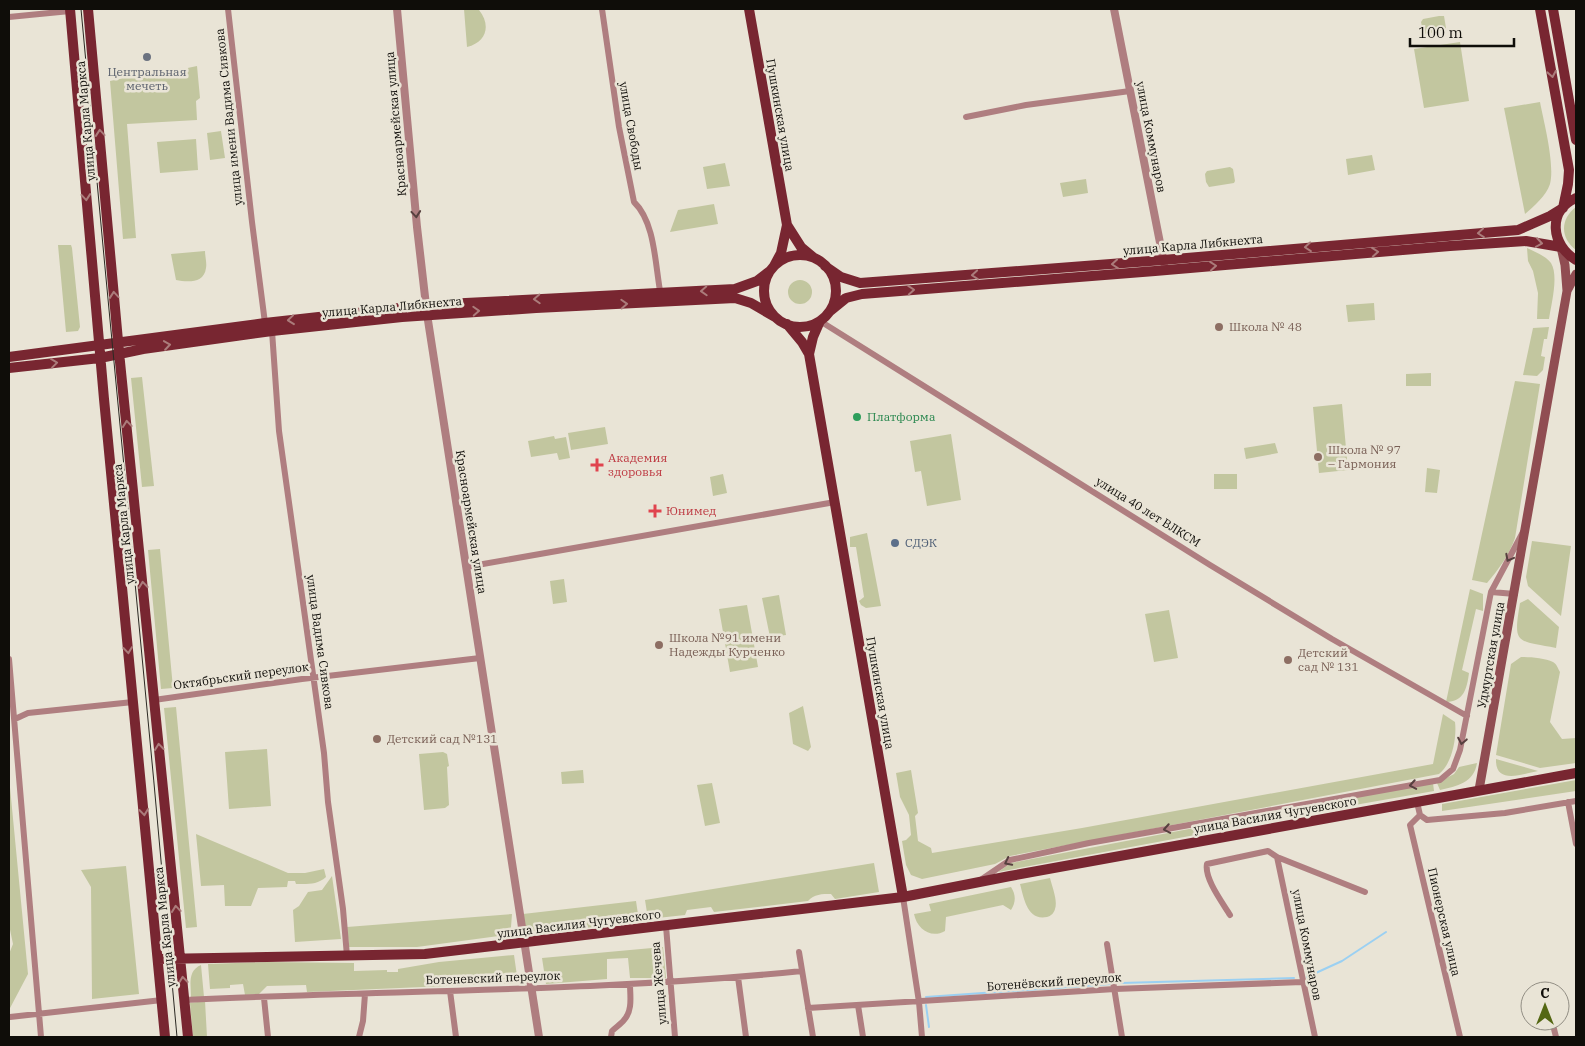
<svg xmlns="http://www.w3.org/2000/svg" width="1585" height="1046" font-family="'IBM Plex Serif',serif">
  <rect width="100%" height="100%" fill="#e9e4d6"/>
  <path fill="#c2c69f" d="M464,9l15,1c12,15 8,32 -12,37z
    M1439,16h5l2,12 -3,2 -17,4 -3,-3 -2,-9 2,-3z
    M1460,42l9,59 -45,7 -10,-59z
    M197,66l3,32 -4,3 1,19 -70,4 9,114 -13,1 -13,-158 28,-6 3,3z
    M1540,102c4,21 15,62 10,82 -4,12 -16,22 -25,30l-21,-106z
    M221,131l4,27 -15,2 -3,-27z
    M196,139l2,31 -38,3 -3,-31z
    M1372,155l3,15 -27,5 -2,-16z
    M725,163l5,23 -23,3 -4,-22z
    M1230,167l3,2 2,12 -1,2 -25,4 -3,-5 -1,-8 2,-3z
    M1086,179l2,14 -25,4 -3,-14z
    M714,204l4,20 -48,8 8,-22z
    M1576,207v43c-16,-12 -16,-31 0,-43z
    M58,245h13l1,3 8,79 -2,4 -12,1z
    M1527,248c8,4 19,8 24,15 8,13 0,42 -2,56h-12l1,-26 -5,-22 -5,-10z
    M205,251c0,5 2,12 1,17 -2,16 -19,14 -30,12l-5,-26z
    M788 292a12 12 0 1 1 24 0a12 12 0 1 1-24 0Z
    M1374,303l1,17 -27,2 -2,-17z
    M1549,327l-2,12h-3l-3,17 4,1 -2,13 -6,6 -14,-1 10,-47z
    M1431,373v13h-25v-12z
    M142,377l12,109 -12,1 -11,-109z
    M1515,381l25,3 -25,154c-6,17 -16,31 -28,45l-15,-3z
    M1342,404l6,66 -29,3 -6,-66z
    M605,427l3,17 -37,6 -3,-17z
    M951,434l10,66 -34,6 -6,-35 -6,1 -5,-31z
    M554,436l1,3 11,-2 4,21 -11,2 -2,-7 -26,4 -3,-16z
    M1275,443l3,10 -32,6 -2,-11z
    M1427,468l13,2 -3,23 -12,-1z
    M723,474l4,19 -14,3 -3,-19z
    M1214,474h23v15h-23z
    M867,533l14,73 -15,2 -5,-3 -2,-4 5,-4 -8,-50h-6v-10z
    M1532,541l39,5 -10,70 -33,-30 -2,-9z
    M160,549l13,139 -12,1 -13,-139z
    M564,579l3,23 -14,2 -3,-23z
    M1470,589l13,5v17l-7,-2 -14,61 7,3c-2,15 -5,29 -23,29z
    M779,595l7,40 -16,2 -8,-39z
    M1528,599l31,28 -3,21c-40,-8 -43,-3 -36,-45z
    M747,605l11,62 -28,5 -11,-63z
    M1169,610l9,48 -24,4 -9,-48z
    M1521,657c9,0 24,1 32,5 4,2 5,7 7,10l-10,50 12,17 14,-1v25l-36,5 -44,-13 15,-91z
    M803,706l8,41 -3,4 -15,-7 -4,-31z
    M176,707l21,220 -11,1 -22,-220z
    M1443,714l12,8c2,16 -3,42 -16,52l-429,82 -15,8 -73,15 -11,-4 -5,-10 -4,-24 4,-1 5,-5 -2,-20 -9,-18 -4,-24 15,-3 7,43 -3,3 3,25 13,7 1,5 150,-25 351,-64z
    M267,749l4,57 -42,3 -4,-57z
    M443,752l4,2 2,12 -2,1 2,38 -4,3 -21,2 -5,-56z
    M1496,759l42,12c-16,3 -43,14 -42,-12z
    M1477,763c-3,20 -20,23 -37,27l-3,-7 17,-9 5,-7z
    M583,770l1,13 -22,1 -1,-12z
    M9,777l19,197 -19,36v-56l4,-10 -4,-19z
    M1576,780v11l-134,20v-7z
    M712,783l8,40 -15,3 -8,-41z
    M1433,783l1,8 -147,26 -1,-8z
    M1257,816l2,7 -261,49 13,-9z
    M196,834l92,39h17l19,-4 2,8c-9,8 -18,7 -30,7l-1,-3h-7l-1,6 -29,1 -7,18h-26l-1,-21 -23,1z
    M874,863l5,29 -44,7 -4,-5c-9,0 -17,0 -23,7l-94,11 -3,-5 -24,3 -2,5 -37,4 -3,-19z
    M126,866l13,128 -47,5 -1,-112 -10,-17z
    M332,876l9,63 -46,3 -2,-32 6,-4 9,-14 14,-2z
    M1050,878c2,9 8,22 5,31 -1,4 -4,7 -8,8 -20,4 -23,-19 -27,-33z
    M1011,887c5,8 5,15 0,23l-8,-5 -57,12 -1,14c-14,8 -28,-2 -31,-17l17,-3 -2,-7z
    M636,901l3,20 -100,13 -10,-3 -5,-7 -1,-10z
    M512,914l-1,13 -5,8 -89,12h-68l-2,-20z
    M663,947l3,31h-36l-2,-20 -21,1v20l-61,5 -4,-26z
    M514,955l4,28 -211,9 -1,-7 -39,1 -8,8 -14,1 -2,-11 -13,1v3l-20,1 -2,-25 59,-2 87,1v8l33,-1v2h11v-3l41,-7z
    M201,965l3,32 -13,1c0,-13 -4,-27 10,-33z
    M205,1001l2,36h-14l-3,-34z"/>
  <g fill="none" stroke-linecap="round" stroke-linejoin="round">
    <path stroke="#9bd0f2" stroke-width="2" d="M1307,977l35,-16 44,-29
      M1121,983l173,-5
      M926,997l185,-13
      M926,1005l3,22"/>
    <path stroke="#af7e80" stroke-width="6" d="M228,9l24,213 13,101
      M602,9l17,118 15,75c22,21 21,66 27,94
      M9,17l61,-6
      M966,117l60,-12 104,-14
      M820,321l390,244 122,74 135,77
      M272,331l7,100 45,322 4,49 15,107 4,47
      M466,567l369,-65
      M1491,592l24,2
      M9,659l32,378
      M154,700l148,-21 178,-21
      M15,719l13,-6 105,-11
      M1417,802l3,13 7,5 78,-7 71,-12
      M1568,802l8,42
      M1420,815l-10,10 50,212
      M1277,857l38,180
      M982,879l28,-19 79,-17 351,-63 13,-11 7,-19 31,-158 32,-60
      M903,897l16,105 3,35
      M1230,915c-8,-13 -26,-37 -23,-51l61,-13 9,6 88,35
      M666,926l9,111
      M1107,944l15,93
      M799,952l14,85
      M738,977l8,60
      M450,991l6,46
      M264,998l4,39
      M185,1000c205,-10 412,-8 617,-29
      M858,1005l5,32
      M808,1008l307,-19 187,-7
      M10,1017l152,-17
      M1552,1021l4,16
      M359,1037l4,-16 2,-27
      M611,1037l1,-6c4,-4 9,-7 12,-11 9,-10 6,-24 6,-36"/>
    <path stroke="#af7e80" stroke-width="8" d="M397,9l20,218 10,87 112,723
      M1114,9l50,254"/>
    <path stroke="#904d52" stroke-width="9" d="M1567,291l9,-17
      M1479,790l88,-499 -2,-26 -4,-18"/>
    <path stroke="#782631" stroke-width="10" d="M70,9l34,390 61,638
      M88,9l31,343 69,685
      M749,9l38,216 -6,28 -7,13
      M1540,9l29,161 -1,14 -5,24
      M1553,9l23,131
      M1576,198c-29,13 -25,47 0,62
      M787,225l14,22 12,10
      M764 291a36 36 0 1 1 72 0a36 36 0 1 1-72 0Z
      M825,266l16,11 19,6 303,-23 355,-30 32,-14 13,-8
      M830,311l16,-13 16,-4 293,-23 295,-25 76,-5 35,6
      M787,324l15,18 7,12 94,543
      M809,354l4,-17 7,-16
      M9,357l256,-34 161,-18 309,-16 22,-8 13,-10
      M9,368l91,-10 43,-9 129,-18 130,-14 134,-9 199,-10 16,5 24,14
      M158,959l267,-5 478,-57 107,-21 566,-103"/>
    <path stroke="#2b2923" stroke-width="1" d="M81,9c31,343 66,685 96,1028"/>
  </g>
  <defs><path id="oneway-chevron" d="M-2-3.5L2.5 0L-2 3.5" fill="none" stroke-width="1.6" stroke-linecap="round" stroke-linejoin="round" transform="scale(1.25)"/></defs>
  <g stroke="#ab7c7b">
    <use href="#oneway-chevron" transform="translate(1552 74) rotate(80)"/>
    <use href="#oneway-chevron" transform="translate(100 133) rotate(-95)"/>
    <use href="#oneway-chevron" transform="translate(86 197) rotate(85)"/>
    <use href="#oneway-chevron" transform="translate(1481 233) rotate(175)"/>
    <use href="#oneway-chevron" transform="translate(1539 243) rotate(9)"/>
    <use href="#oneway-chevron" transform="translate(1308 247) rotate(175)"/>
    <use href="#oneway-chevron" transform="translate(1375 252) rotate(-5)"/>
    <use href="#oneway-chevron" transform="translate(1115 264) rotate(175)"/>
    <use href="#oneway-chevron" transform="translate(1213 266) rotate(-5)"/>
    <use href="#oneway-chevron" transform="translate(975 275) rotate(175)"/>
    <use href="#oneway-chevron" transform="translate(911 290) rotate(-4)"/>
    <use href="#oneway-chevron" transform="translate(704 291) rotate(177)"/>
    <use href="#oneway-chevron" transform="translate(114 295) rotate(-95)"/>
    <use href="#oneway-chevron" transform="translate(537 299) rotate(177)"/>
    <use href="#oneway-chevron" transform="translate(624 304) rotate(-3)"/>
    <use href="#oneway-chevron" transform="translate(476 311) rotate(-3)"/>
    <use href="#oneway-chevron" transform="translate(291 320) rotate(174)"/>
    <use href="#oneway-chevron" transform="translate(167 345) rotate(-8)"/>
    <use href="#oneway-chevron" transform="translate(54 363) rotate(-7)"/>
    <use href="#oneway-chevron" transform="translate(127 424) rotate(-96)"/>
    <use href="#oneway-chevron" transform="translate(143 585) rotate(-96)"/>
    <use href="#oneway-chevron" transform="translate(128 650) rotate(84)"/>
    <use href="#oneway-chevron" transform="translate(159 747) rotate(-96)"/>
    <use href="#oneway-chevron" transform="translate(144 812) rotate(84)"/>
    <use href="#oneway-chevron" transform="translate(176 909) rotate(-96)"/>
    <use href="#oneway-chevron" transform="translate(183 980) rotate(-96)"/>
  </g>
  <g stroke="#57403f">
    <use href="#oneway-chevron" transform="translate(416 214) rotate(85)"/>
    <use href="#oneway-chevron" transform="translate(1509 558) rotate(118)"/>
    <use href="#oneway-chevron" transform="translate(1462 741) rotate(101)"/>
    <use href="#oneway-chevron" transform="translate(1413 785) rotate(170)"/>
    <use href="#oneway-chevron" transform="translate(1167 829) rotate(170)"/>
    <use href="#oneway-chevron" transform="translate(1008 862) rotate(153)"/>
  </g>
  <circle fill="#6b7280" stroke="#e9e4d6" stroke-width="2" cx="147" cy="57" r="5"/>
  <g fill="#8d6e63" stroke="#e9e4d6" stroke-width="2">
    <circle cx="1219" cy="327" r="5"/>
    <circle cx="1318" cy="457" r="5"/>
    <circle cx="659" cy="645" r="5"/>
    <circle cx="1288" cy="660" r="5"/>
    <circle cx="377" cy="739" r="5"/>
  </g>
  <circle fill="#2e9e5b" stroke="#e9e4d6" stroke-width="2" cx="857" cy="417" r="5"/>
  <g fill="#e0444e" stroke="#e9e4d6" stroke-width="2">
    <path d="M594.5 457.5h5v5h5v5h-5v5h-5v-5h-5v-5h5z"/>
    <path d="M652.5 503.5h5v5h5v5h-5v5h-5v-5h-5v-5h5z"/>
  </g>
  <circle fill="#5c6f8a" stroke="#e9e4d6" stroke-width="2" cx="895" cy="543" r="5"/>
  <g text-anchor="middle" stroke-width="5" stroke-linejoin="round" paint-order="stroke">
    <g font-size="12" fill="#5b616d" stroke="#e9e4d6">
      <text x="147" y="76">Центральная<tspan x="147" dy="14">мечеть</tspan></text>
    </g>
    <g font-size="12" fill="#0f0d09" stroke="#e9e4d6">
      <text transform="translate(780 115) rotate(80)" y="4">Пушкинская улица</text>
      <text transform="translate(229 117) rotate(-96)" y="4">улица имени Вадима Сивкова</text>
      <text transform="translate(86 121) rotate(-95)" y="4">улица Карла Маркса</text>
      <text transform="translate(396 124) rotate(-95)" y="4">Красноармейская улица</text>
      <text transform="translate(631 126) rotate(80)" y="4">улица Свободы</text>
      <text transform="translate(1151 137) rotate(79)" y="4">улица Коммунаров</text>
      <text transform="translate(1193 245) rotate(-5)" y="4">улица Карла Либкнехта</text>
      <text transform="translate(392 307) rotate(-5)" y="4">улица Карла Либкнехта</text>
      <text transform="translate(1148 512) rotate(32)" y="4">улица 40 лет ВЛКСМ</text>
      <text transform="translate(471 522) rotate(81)" y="4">Красноармейская улица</text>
      <text transform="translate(124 524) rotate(-96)" y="4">улица Карла Маркса</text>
      <text transform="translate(320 642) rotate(82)" y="4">улица Вадима Сивкова</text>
      <text transform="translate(1491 655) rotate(-80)" y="4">Удмуртская улица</text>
      <text transform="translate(241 676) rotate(-8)" y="4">Октябрьский переулок</text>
      <text transform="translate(880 693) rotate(80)" y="4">Пушкинская улица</text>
      <text transform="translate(1275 815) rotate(-10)" y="4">улица Василия Чугуевского</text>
      <text transform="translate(1444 922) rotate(77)" y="4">Пионерская улица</text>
      <text transform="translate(579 924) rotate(-7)" y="4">улица Василия Чугуевского</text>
      <text transform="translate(165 927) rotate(-96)" y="4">улица Карла Маркса</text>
      <text transform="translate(1307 945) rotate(79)" y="4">улица Коммунаров</text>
      <text transform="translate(493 978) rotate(-2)" y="4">Ботеневский переулок</text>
      <text transform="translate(1054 982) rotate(-4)" y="4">Ботенёвский переулок</text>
      <text transform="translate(659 983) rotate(-95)" y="4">улица Жечева</text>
    </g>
    <g font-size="12" fill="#785e54" stroke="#e9e4d6" text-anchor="start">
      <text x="1229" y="331">Школа № 48</text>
      <text x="1328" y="454">Школа № 97<tspan x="1328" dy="14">– Гармония</tspan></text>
      <text x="669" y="642">Школа №91 имени<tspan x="669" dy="14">Надежды Курченко</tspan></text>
      <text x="1298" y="657">Детский<tspan x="1298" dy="14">сад № 131</tspan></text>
      <text x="387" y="743">Детский сад №131</text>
    </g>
    <g font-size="12" fill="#27864d" stroke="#e9e4d6" text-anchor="start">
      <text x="867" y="421">Платформа</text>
    </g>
    <g font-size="12" fill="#be3a42" stroke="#e9e4d6" text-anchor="start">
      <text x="608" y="462">Академия<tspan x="608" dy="14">здоровья</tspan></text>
      <text x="666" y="515">Юнимед</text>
    </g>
    <g font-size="12" fill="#4e5e75" stroke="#e9e4d6" text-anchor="start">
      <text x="905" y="547">СДЭК</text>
    </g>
  </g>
  <rect width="1585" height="1046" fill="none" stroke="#0f0d09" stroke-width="20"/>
  <g transform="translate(1545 1006)"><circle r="24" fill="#e9e4d6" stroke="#928e84"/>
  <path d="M0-4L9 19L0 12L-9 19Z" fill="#546713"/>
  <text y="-8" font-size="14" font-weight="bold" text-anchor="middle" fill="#0f0d09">С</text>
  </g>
  <path d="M1410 38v8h104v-8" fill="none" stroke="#0f0d09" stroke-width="2.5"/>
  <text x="1418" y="38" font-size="15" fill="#0f0d09" stroke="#e9e4d6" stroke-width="4" paint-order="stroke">100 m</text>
</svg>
